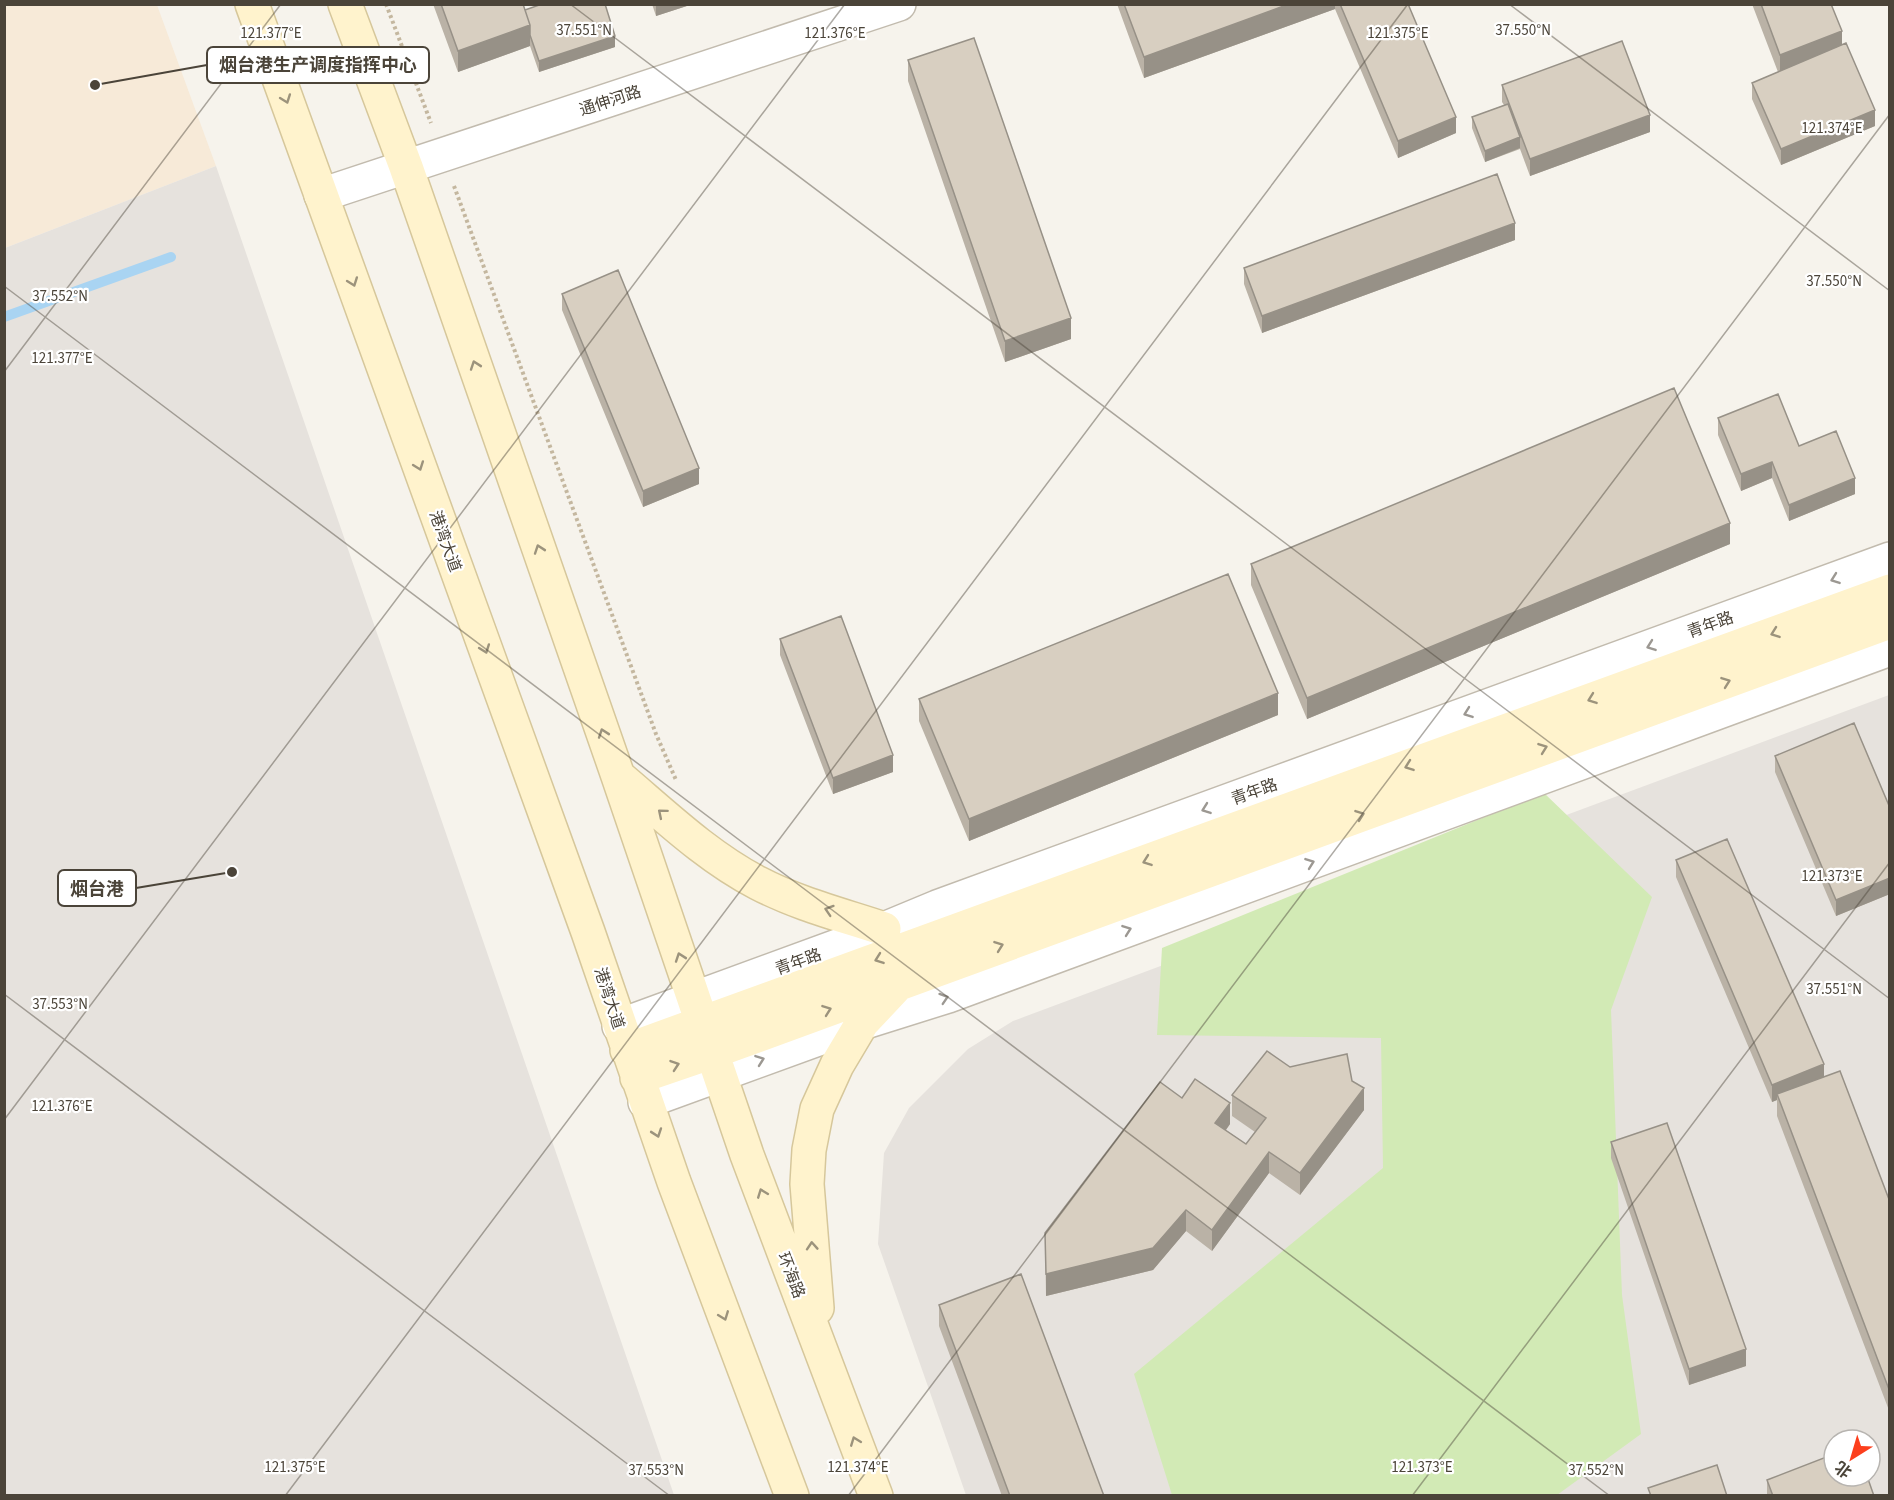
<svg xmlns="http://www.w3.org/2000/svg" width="1894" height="1500" font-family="'Source Sans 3','Noto Sans SC',sans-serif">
  <rect width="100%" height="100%" fill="#f6f3ec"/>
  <path fill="#f7ead8" d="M5,5h152l59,161 -211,82z"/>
  <path fill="#e6e2dd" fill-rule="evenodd" d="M216,166l458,1329h-669v-1247z
    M1889,695v800h-923l-88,-251 6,-91 25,-45 59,-59 45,-28zM1834,1440h36v36h-36z"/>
  <path fill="#d2eab5" d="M1544,793l108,104 -41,113 11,285 19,139 -84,61h-385l-38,-121 249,-206 -2,-130 -224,-3 5,-87z"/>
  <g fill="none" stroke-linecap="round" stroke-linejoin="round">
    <path stroke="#a9d4f2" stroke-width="10" d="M4,317l167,-60"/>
    <defs>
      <path id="street" d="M321,195l578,-191
        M619,1026l265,-97 53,-22 953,-348
        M645,1102l217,-79 86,-27 942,-347"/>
      <path id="secondary" d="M252,4l336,928 86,250 118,314
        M345,4l61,163 212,609 129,379 129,341
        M619,777c44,37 87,79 139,106 40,21 84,32 126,46
        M627,1050l1263,-459
        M637,1078l76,-26 1177,-430
        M817,1308l-10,-124 2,-34 8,-41 20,-44 25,-42 32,-34"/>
    </defs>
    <use href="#street" stroke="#c2bbae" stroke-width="36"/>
    <use href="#secondary" stroke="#d6c79b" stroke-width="36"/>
    <path stroke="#c4b79f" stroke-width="4" stroke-dasharray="3 3" stroke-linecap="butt" d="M386,4l45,119
      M454,186l202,548 20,46"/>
    <use href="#street" stroke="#fff" stroke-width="33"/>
    <use href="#secondary" stroke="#fff3cd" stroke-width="33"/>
  </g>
  <path fill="#bab2a6" d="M433,4h90l2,6 90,37 -76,25 -9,-26 -72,26z
    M652,4h41l-37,12z
    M1117,4h291l48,129 -58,25 -63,-149 -191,69z
    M1752,4h79l11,41 33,81 -94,39 -29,-66v-16l26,-11z
    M908,60l163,279 -66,23 -97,-281z
    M1502,85l148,47 -120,44 -10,-27 -35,13 -13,-34v-11l32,-12 -2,-3z
    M1515,240l-253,93 -18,-49v-16z
    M562,294l137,190 -56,23 -81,-197z
    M1718,418l81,28 56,48 -66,27 -17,-43 -31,13 -23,-56z
    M1730,544l-423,175 -56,-134v-21z
    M780,639l113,133 -60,22 -53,-139z
    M919,699l359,16 -309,126 -50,-120z
    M1775,756l115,52v86l-54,22 -61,-144z
    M1676,860l148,217 66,125v211l-113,-297v-16l-5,2 -96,-225z
    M1290,1067l62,14 12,29 -64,85 -31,-22 -57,78 -26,-20 -33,39 -107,26 -1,-63 137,-135 48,26 -4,6 20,14 9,-12 -23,-16v-21z
    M1611,1142l135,224 -57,19 -78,-227z
    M939,1305l165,191h-102l-63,-170z
    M1767,1480l107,16h-107z"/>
  <path fill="#979187" d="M656,4h37l-37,12z
    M1289,4h46v5l-191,69v-21z
    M530,25v21l-72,26v-21z
    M1842,31v21l-62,24v-21z
    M615,36v11l-76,25v-11z
    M1875,110v16l-94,39v-16z
    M1650,115v17l-120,44v-17z
    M1456,117v16l-58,25v-17z
    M1520,137v11l-35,14v-11z
    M1515,223v17l-253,93v-17z
    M1071,318v21l-66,23v-21z
    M1772,462v16l-31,13v-17z
    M699,468v16l-56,23v-16z
    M1855,478v16l-66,27v-16z
    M1730,523v21l-423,175v-21z
    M1278,693v22l-309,126v-22z
    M893,755v17l-60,22v-16z
    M1890,878v16l-54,22v-16z
    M1824,1064v16l-47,14v6l-5,2v-17z
    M1364,1088v22l-64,85v-22z
    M1230,1103v21l-15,21v-22z
    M1269,1152v21l-57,78v-21z
    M1186,1210v21l-33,39 -107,26v-22z
    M1746,1349v17l-57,19v-16z"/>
  <path fill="#d8cfc1" stroke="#979187" stroke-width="1.5" d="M441,4h82l7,21 -72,26z
    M542,4h63l10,32 -76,25 -9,-26v-10l-5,-15z
    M1124,4h165l-145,53z
    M1340,4h68l48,113 -58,24z
    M1761,4h70l11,27 -62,24z
    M974,38l97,280 -66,23 -97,-281z
    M1622,41l28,74 -120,44 -28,-74z
    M1846,43l29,67 -94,39 -29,-66z
    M1508,104l12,33 -35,14 -13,-34z
    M1497,174l18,49 -253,93 -18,-48z
    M618,270l81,198 -56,23 -81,-197z
    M1674,388l56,135 -423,175 -56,-134z
    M1778,394l21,52 37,-15 19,47 -66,27 -17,-43 -31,12 -23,-56z
    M1228,574l50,119 -309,126 -50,-120z
    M841,616l52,139 -60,23 -53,-139z
    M1854,723l36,85v70l-54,22 -61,-144z
    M1727,839l97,225 -52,21 -96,-225z
    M1267,1051l23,16 57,-13 5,27 12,7 -64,85 -31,-21 -57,78 -26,-20 -33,38 -107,26 -1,-41 115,-151 22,16 13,-19 35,24 -15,20 31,21 20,-26 -34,-23z
    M1840,1071l50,131v190l-113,-298z
    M1667,1123l79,226 -57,20 -78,-227z
    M1021,1274l83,222h-94l-71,-191z
    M1834,1454v22h33l7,20h-101l-6,-16z
    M1717,1465l10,31h-76l-3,-8z"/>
  <defs><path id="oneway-chevron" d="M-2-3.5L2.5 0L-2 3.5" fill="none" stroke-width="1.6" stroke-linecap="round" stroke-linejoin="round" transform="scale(1.5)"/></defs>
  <g stroke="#9c937c">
    <use href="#oneway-chevron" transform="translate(286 99) rotate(70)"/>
    <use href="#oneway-chevron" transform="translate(353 282) rotate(70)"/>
    <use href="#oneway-chevron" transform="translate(475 365) rotate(-109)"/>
    <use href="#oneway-chevron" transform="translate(419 466) rotate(70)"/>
    <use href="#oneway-chevron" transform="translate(539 549) rotate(-109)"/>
    <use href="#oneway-chevron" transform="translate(1775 633) rotate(160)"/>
    <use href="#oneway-chevron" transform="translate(485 649) rotate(70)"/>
    <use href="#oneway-chevron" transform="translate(1726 682) rotate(-20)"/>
    <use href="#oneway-chevron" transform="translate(1592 699) rotate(160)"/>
    <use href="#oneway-chevron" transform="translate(603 733) rotate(-109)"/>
    <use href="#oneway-chevron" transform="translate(1543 748) rotate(-20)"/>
    <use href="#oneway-chevron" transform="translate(1409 766) rotate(160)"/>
    <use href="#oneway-chevron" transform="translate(662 813) rotate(-140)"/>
    <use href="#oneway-chevron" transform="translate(1360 815) rotate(-20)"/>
    <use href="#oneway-chevron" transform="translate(1147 861) rotate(160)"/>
    <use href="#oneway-chevron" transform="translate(829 910) rotate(-162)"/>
    <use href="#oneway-chevron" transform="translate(999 946) rotate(-20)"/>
    <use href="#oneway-chevron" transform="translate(680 957) rotate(-109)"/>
    <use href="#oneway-chevron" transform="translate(879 959) rotate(160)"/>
    <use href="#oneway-chevron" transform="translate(827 1010) rotate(-20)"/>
    <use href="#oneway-chevron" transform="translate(675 1065) rotate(-19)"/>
    <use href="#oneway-chevron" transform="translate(657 1133) rotate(71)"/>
    <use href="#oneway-chevron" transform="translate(762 1193) rotate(-111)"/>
    <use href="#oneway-chevron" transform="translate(812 1246) rotate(-94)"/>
    <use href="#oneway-chevron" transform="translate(724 1316) rotate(69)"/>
    <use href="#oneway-chevron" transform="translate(855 1441) rotate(-111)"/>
  </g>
  <g stroke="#9c9892">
    <use href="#oneway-chevron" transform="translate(1835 579) rotate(160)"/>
    <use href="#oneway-chevron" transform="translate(1651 646) rotate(160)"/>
    <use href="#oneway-chevron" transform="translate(1468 713) rotate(160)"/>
    <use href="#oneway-chevron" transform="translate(1206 809) rotate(160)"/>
    <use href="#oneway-chevron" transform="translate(1310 863) rotate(-20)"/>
    <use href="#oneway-chevron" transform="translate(1127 930) rotate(-20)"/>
    <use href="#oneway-chevron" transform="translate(944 998) rotate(-18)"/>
    <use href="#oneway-chevron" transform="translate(760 1060) rotate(-20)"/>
  </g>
  <path fill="none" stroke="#4b4439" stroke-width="1.5" stroke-opacity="0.45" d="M570,4l1320,995M1509,4l381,287M4,286l1606,1210M4,372l277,-368M4,994l666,502M4,1120l841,-1116M285,1496l1123,-1492M848,1496l1042,-1382M1412,1496l478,-634"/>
  <g text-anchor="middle" stroke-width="4.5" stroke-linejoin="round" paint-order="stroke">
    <g font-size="16" fill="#4b4439" stroke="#fff">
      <text transform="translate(610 100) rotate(-18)" y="6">通伸河路</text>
      <text transform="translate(446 541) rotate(70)" y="6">港湾大道</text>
      <text transform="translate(1710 624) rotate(-20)" y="6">青年路</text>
      <text transform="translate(1254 791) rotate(-20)" y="6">青年路</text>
      <text transform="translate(798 961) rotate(-20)" y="6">青年路</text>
      <text transform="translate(610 998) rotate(72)" y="6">港湾大道</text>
      <text transform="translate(792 1275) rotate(69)" y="6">环海路</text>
    </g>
  </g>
  <g font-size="15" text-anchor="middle" fill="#4b4439" stroke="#fff" stroke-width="4.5" stroke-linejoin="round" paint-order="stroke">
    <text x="584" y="35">37.551°N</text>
    <text x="1523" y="35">37.550°N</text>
    <text x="271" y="38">121.377°E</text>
    <text x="835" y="38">121.376°E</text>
    <text x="1398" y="38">121.375°E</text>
    <text x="1832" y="133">121.374°E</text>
    <text x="1834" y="286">37.550°N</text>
    <text x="60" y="301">37.552°N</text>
    <text x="62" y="363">121.377°E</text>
    <text x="1832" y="881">121.373°E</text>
    <text x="1834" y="994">37.551°N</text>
    <text x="60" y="1009">37.553°N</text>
    <text x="62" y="1111">121.376°E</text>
    <text x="295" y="1472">121.375°E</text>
    <text x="858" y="1472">121.374°E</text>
    <text x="1422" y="1472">121.373°E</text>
    <text x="656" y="1475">37.553°N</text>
    <text x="1596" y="1475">37.552°N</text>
  </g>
  <path fill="none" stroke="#4b4439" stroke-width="2" d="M95 85L207 65M232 872L136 888"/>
  <g fill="#4b4439" stroke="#fff" stroke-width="2">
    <circle cx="95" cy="85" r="6"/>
    <circle cx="232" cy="872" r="6"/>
  </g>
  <g fill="#fff" stroke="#4b4439" stroke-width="2">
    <rect x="207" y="47" width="222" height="36" rx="6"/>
    <rect x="58" y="870" width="78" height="36" rx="6"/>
  </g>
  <g font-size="18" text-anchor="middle" font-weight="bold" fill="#4b4439">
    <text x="318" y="71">烟台港生产调度指挥中心</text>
    <text x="97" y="895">烟台港</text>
  </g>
  <rect width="1894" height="1500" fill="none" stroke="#4b4439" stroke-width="12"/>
  <g transform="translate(1852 1458) rotate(217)"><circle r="28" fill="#ffffff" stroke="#b7b4b0" stroke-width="1.5"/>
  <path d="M0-4.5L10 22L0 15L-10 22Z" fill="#fc3f1d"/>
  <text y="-9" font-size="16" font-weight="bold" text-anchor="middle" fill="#4b4439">北</text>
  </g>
</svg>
